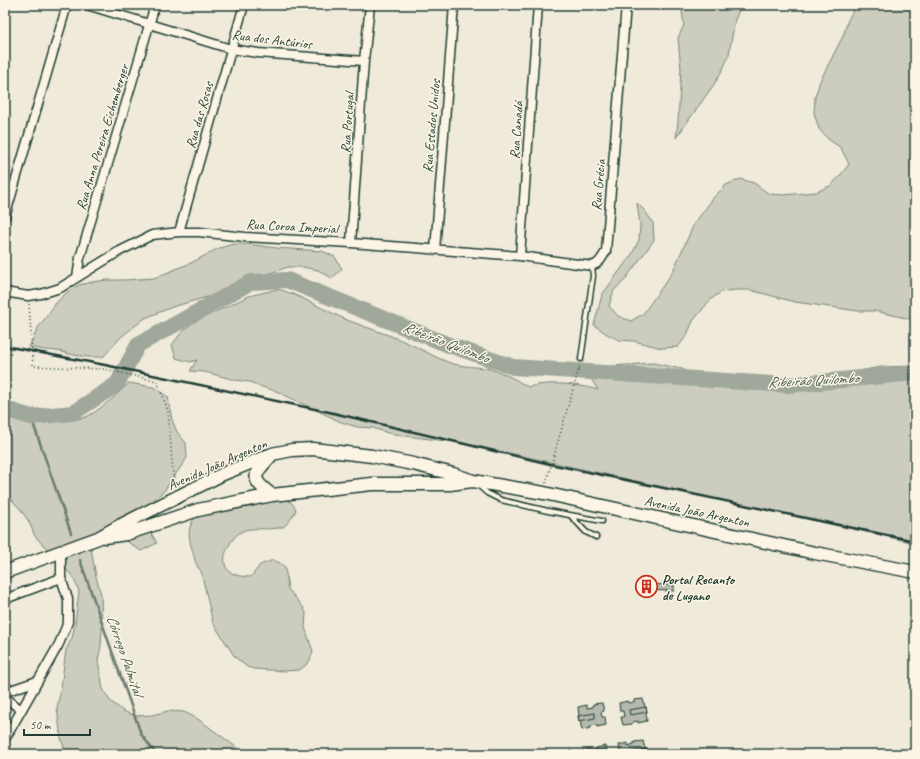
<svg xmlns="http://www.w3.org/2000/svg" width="920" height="759" font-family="Caveat,sans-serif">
  <rect width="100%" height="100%" fill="#efeada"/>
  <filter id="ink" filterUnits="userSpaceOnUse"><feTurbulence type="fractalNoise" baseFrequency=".025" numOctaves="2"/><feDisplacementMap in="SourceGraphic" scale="8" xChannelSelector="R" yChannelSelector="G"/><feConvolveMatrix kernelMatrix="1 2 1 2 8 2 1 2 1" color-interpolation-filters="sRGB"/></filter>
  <g filter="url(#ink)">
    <path fill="#cccdbf" stroke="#76857a" d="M681,5h60l-6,15 -6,34 -5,13 -9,16 -39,55 2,-16 3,-53 -3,-31 6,-13z
      M856,5h59v314h-5l-35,-8h-17l-63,-9 -45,-12h-15l-14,2 -11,8 -17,21 -6,14 -9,12 -16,1 -28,-7 -15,-1 -12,-6 -13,-9 8,-30 30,-41 7,-14 1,-15 -3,-22 8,8 8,12 1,17 -30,41 -10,9 -5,16 9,10 13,5 12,-7 29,-41 22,-49 20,-27 12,-12 14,-6 14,4 15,11 15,1 32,-3 14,-6 10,-10 9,-12 -8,-16 -13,-9 -9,-10 -5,-16 1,-16 5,-16 23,-45 5,-16z
      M233,244h14l29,4 46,3 13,6 7,12 -10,9 -14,-8 -15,-3h-15l-43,15 -30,13 -40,11 -30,12 -24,19 -18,20h-15l-15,-2 -14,-4 -14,-1 -16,-3 9,-19 18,-25 10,-10 13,-8 13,-3 16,-2h16l30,-2 39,-16 24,-13z
      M278,289c24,7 46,21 69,31 18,7 37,13 54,20 15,6 29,15 44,21 14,6 25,5 39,7 16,2 31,11 44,19 23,-6 48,-3 70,3l-8,-13 3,-6 7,-4 53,-4 29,6 21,11 31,3 47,-3h27l73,-13 34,-1v177l-410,-91 -2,2 -49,-12 -48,-6 -18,-3 -15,-5 -16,-1 -16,-5 -65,-31 -14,-4 -12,-5 -15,-2 -30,-8 -15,-1 7,-11 -7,2 -14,-4 -4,-13 9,-12 11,-10 57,-27z
      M129,383l24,4 15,10 4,23 5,12 9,11 1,15 -23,33 -23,20 7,17 9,15 -16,8 -26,-18h-16l-8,15 5,29 5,17 1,33 -1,19 -3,14 5,29 7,12 13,10 12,5 17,-1 16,-4 16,1 14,7 38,28 3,7h-173l-5,-16 -4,-30 3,-14 6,-44 6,-12 3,-14 4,-33 -6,-14 -9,-10 -7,-12 -13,-9 -9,-10 -6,-14 -8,-12 -9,-10 -7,-11v-78c20,7 66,15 85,4 15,-9 27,-21 39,-32z
      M280,498c9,2 13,4 16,12 -3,6 -7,13 -13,17 -5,2 -11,1 -16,2 -5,0 -10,-1 -15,0 -15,0 -23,14 -27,26 -1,7 0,13 5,17 6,4 14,5 21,5l9,-12 13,-5 7,3 5,4 3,22 15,18 3,6 -1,14 3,10 5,14 -3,9 -5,6 -6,4 -14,1 -31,-2 -7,-2 -12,-10 -22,-34 -12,-52c-5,-5 -6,-11 -8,-18 -4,-14 -7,-25 3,-37z"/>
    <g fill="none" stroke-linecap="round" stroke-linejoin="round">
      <path stroke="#6c7d71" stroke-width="2.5" d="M31,417l40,116
        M80,560l61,174 15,20"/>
      <path stroke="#9fa89a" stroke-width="16" d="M5,409l26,8 42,-4 44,-29 21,-39 113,-63 36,-2 162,65 64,22 275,18 127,-12"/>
    </g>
    <path fill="#b5b9ad" stroke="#1f3d34" d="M639,584l35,1v6l-35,-1z
      M639,584l16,1 -1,6 -15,-1z
      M643,699l2,8h1l1,5 -1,1 1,8 -9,2v-2l-6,1v2l-9,1 -2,-8h3l-1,-6h-3l-1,-8 9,-2v2l6,-1v-2z
      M602,703l2,8 -3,1 1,5h3l1,8 -9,2v-2l-6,1v2l-9,2 -2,-9h-1l-1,-5h1l-1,-9 9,-2v3l6,-1v-3z
      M646,707l1,5 -17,3 -1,-5z
      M595,713v5l-16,3 -1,-5z
      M643,741l2,8h1l1,5 -27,-1 -1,-8 9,-2v3l6,-2v-2z
      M605,746l1,8h-25v-3l9,-2v2l6,-1v-2z
      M646,749l1,5h-17v-2z"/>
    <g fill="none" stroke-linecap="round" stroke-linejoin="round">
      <defs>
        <path id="lane" d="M581,359l12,-83 -1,-10
          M478,485l9,8 14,7 47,11 54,10
          M571,516l15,16 10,5"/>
        <path id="street" d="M87,5l144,44 27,4 106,8
          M5,217l62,-212
          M179,232l65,-227
          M351,243l13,-182 6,-56
          M435,250l19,-245
          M520,256l18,-251
          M77,277l3,-19 75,-253
          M5,292l23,4 13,-2 19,-6 58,-36 34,-17 27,-3h20l46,5 106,6 169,13 72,10c8,-3 10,-8 14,-15l20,-246
          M5,599l56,-21
          M5,692l32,-11
          M5,697l16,13
          M5,739l54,-95 9,-22v-23l-7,-21v-27"/>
        <path id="primary" d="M270,457c-17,18 -20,22 2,38
          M105,537l21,-3 72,-24 74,-15 100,-11h78l22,-3
          M5,572l93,-34 23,-13 102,-51 49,-20 20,-4 21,-1 59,7 41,8 40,10 20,7 71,12 271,60 100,19"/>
      </defs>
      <use href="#lane" stroke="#1f3d34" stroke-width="7"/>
      <use href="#street" stroke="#1f3d34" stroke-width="11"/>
      <use href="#primary" stroke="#1f3d34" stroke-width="15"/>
      <path stroke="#1f3d34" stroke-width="1.5" stroke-dasharray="1 3" stroke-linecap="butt" d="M29,304l4,62 71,3 53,12 11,30 6,75
        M546,483l34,-118"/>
      <use href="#lane" stroke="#fcf5e5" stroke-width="4"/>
      <use href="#street" stroke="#fcf5e5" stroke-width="8"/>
      <use href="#primary" stroke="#fcf5e5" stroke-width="12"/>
      <path stroke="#1f3d34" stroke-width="2.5" d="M5,346l100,19 224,47 221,52 365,77"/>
    </g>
  </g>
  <defs>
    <symbol id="building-ring" viewBox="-11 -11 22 22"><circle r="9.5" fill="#fcf5e5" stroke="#c8321e" stroke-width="1.5"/><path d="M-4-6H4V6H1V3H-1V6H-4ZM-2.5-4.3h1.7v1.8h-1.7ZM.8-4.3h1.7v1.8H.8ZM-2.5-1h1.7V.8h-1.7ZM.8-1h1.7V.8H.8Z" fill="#c8321e"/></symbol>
  </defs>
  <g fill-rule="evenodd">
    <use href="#building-ring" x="634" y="574" width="25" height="25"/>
  </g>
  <g text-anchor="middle" stroke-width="3" stroke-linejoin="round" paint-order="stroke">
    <g font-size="14" fill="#1f3d34" stroke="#fcf5e5">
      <text transform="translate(272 39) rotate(7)" y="5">Rua dos Antúrios</text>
      <text transform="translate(199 115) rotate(-74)" y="5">Rua das Rosas</text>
      <text transform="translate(347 123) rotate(-86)" y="5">Rua Portugal</text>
      <text transform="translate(431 126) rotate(-85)" y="5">Rua Estados Unidos</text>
      <text transform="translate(516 130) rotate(-86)" y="5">Rua Canadá</text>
      <text transform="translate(102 137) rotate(-73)" y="5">Rua Anna Pereira Eichemberger</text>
      <text transform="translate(598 185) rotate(-85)" y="5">Rua Grécia</text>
      <text transform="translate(292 226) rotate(3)" y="5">Rua Coroa Imperial</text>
      <text transform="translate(217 464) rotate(-24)" y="5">Avenida João Argenton</text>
      <text transform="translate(697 511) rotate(12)" y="5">Avenida João Argenton</text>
    </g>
    <g font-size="14" font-weight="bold" fill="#1f3d34" stroke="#fcf5e5" text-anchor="start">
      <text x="662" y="584">Portal Recanto<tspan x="662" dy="16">de Lugano</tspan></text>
    </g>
    <g font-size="15" font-style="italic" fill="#455d53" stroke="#fcf5e5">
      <text transform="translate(446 342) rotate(21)" y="5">Ribeirão Quilombo</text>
      <text transform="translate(813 380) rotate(-3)" y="5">Ribeirão Quilombo</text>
      <text transform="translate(125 655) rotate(71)" y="5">Córrego Palmital</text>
    </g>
  </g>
  <rect width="920" height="759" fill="none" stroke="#fcf5e5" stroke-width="20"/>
  <rect x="10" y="10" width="900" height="739" fill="none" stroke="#1f3d34" stroke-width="1.5" filter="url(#ink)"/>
  <path d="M24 729v6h66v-6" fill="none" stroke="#1f3d34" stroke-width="2"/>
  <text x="30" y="729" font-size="12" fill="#1f3d34" stroke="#fcf5e5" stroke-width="3" paint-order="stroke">50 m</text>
</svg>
